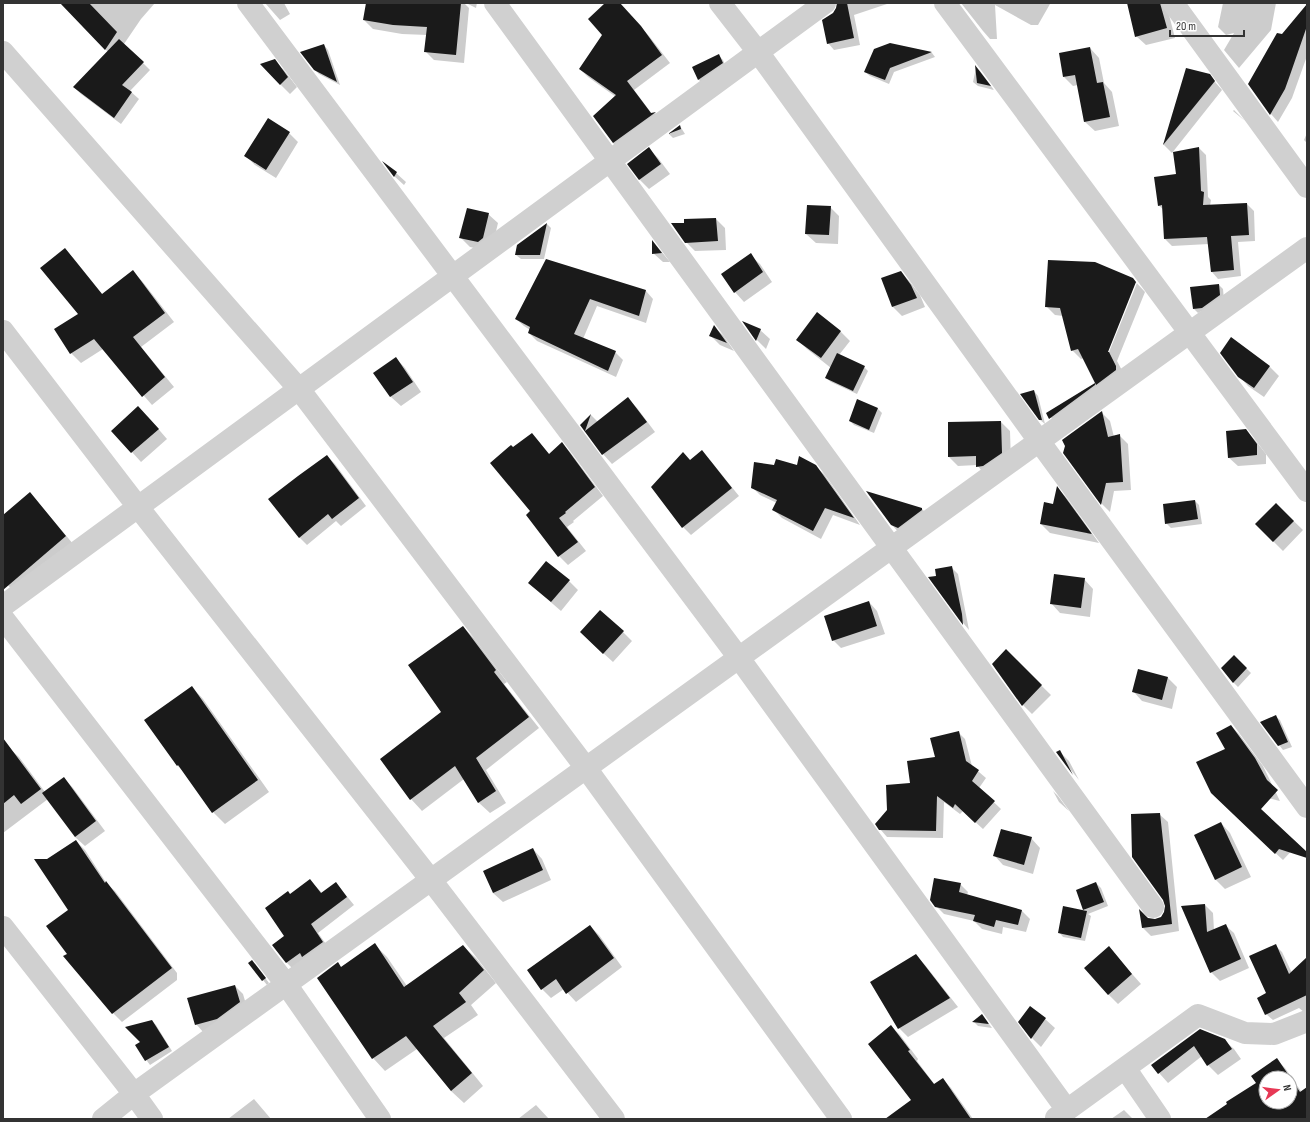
<svg xmlns="http://www.w3.org/2000/svg" width="1310" height="1122" font-family="'Sofia Sans Condensed',sans-serif">
  <rect width="100%" height="100%" fill="#fff"/>
  <path fill="#0003" fill-rule="evenodd" d="M61,3h94l-14,16 -17,25 26,26 -20,21 9,8 -18,25 -40,-30 -7,-7 34,-35z
    M265,3h19l6,11 -10,6z
    M367,3h97l5,5 -5,55 -30,-3 -9,-9 2,-16 -25,-1 -29,-5 -9,-9z
    M466,3h11l-1,5z
    M607,3h12l30,33 21,27 -36,27 18,24 3,-1 8,8 -41,30 -9,-8 3,-46 -28,-20 -8,-8 24,-34z
    M838,3h52l-36,12 6,30 -26,5 -6,-7 5,-29 4,-5z
    M961,3h88l1,1 -12,21h-7l-36,-20 2,34h-7l-7,-8z
    M1128,3h38l9,35 -29,7 -10,-9z
    M1223,3h53l-5,27 -32,38 -15,-18 10,-17 -8,2 -8,-8z
    M1307,6v50l-15,42 -14,24 -7,-8 -22,-30z
    M890,44l42,9 3,4 -41,15 -5,12 -19,-8 -5,-4z
    M324,45l4,5 12,35 -21,-11 -5,-5z
    M1090,48l9,10 5,25 8,9 7,34 -24,5 -10,-9 -7,-37 -5,1 -9,-9z
    M719,56l4,4 3,7 -23,17 -4,-4 -6,-12z
    M274,61l10,9 13,17 -7,7 -10,-10z
    M976,68l4,3 14,19 -16,-4 -5,-4z
    M1209,75l13,15 -50,63 -9,-9z
    M1234,110l11,11 -12,-10z
    M680,126l5,8 -12,4 -4,-4z
    M289,133l9,9 -22,36 -21,-13 -9,-9z
    M1307,133v10l-3,-3z
    M1199,148l7,7 2,42 3,3 -1,6 37,-2 7,7 1,30 -17,1 3,34 -23,3 -6,-7 -3,-28 -37,2 -7,-7 -1,-29 -6,-5 19,-30z
    M649,149l9,9 12,16 -21,15 -9,-9 -11,-16z
    M396,173l10,9 -2,3 -10,-9z
    M830,207l9,9 -1,28 -22,-1 -10,-9z
    M488,214l10,9 -6,25 -5,3 -17,-4 -9,-9z
    M716,219l9,9 1,22 -31,1 -9,-9 -1,-18z
    M547,224l4,4 -7,31h-23l-5,-4 1,-10z
    M653,242l8,9 9,11h-7l-10,-9z
    M65,249l9,10 29,36 30,-23 9,9 32,41 -33,25 33,40 -22,18 -49,-56 -22,14 -10,-10 -15,-24 24,-14z
    M750,255l10,9 12,18 -28,20 -9,-10z
    M547,260l99,31 7,8 -7,24 -49,-17 -14,33 32,13 8,8 -7,17 -79,-36 -8,-8 1,-3 -6,-4 -8,-7z
    M901,272l9,10 10,13 5,12 -23,9 -9,-9z
    M1133,279l12,13 -28,69 8,15 -66,51 -12,-14 49,-30 -12,-25 -3,1 -9,-9 -9,-34 -8,-1 -9,-9zM1135,283h2l-30,74 -2,-1z
    M1219,285l4,4 1,11 -26,13 -4,-4z
    M817,314l24,18 9,9 -11,14 25,12 4,4 -11,23 -26,-12 -5,-4 5,-10 -24,-19 -9,-9z
    M745,323l15,7 10,9 -4,10 -9,-9z
    M714,327l9,8 11,16 -14,-6 -10,-10z
    M1231,339l39,28 9,9 -15,21 -16,-11 -9,-10z
    M396,358l9,10 16,24 -20,14 -10,-9 -16,-24z
    M1034,391l4,5 7,28 -5,-4z
    M628,399l9,9 18,24 -43,32 -9,-10 -22,-29 10,-10 7,7z
    M858,400l20,9 4,4 -8,20 -20,-8 -4,-4z
    M1102,413l8,8 4,16 6,-1 8,8 3,46 -17,1 -4,21 -8,-8 -38,-51z
    M148,417l19,22 -26,23 -28,-31z
    M1001,422l9,9 1,31 -25,14 -9,-11 -19,1 -9,-9z
    M1245,430l10,10 11,14v10l-28,2 -10,-9z
    M532,434l18,21 12,-11 8,8 33,44 -30,25 1,1 -7,5 19,24 -18,14 -9,-9 -32,-41 4,-4 -18,-63z
    M327,456l8,8 31,42 -25,20 -5,-5 -29,24 -8,-8z
    M690,460h20l29,36 -48,39 -8,-8z
    M774,466h41l9,8 36,51 -27,-10 -12,24 -39,-21 -8,-8 3,-7 -17,-8 -8,-8z
    M1057,488l9,9 33,46 -49,-10 -9,-9 13,-19z
    M30,493l44,52 -57,50 -14,-15v-64z
    M1195,501l4,4 3,19 -31,4 -5,-5z
    M1276,504l27,26 -20,21 -27,-27z
    M922,509l9,9 -30,17 -9,-10z
    M951,567l7,7 11,56 -5,-6 -34,-46 7,-2z
    M1084,579l9,10 -3,28 -30,-4 -9,-10z
    M569,581l9,9 -17,21 -22,-19z
    M869,602l8,9 8,23 -44,14 -8,-8z
    M463,627l11,11 33,44 -3,2 35,44 -53,42 20,33 -16,10 -12,-11 -14,-23 -42,32 -11,-12 -30,-40 62,-47z
    M623,632l9,9 -19,21 -22,-20z
    M1006,651l45,44 -19,19 -9,-9 -30,-41z
    M1234,656l17,17 -13,14 -5,-5z
    M1139,670l29,8 9,9 -5,22 -30,-8 -9,-10z
    M192,687l11,12 66,93 -44,32 -12,-12 -29,-40 -7,-7z
    M1275,716l5,4 12,27 -9,3 -22,-28z
    M1231,726l8,8 24,32 17,35 -68,-17 14,-34z
    M958,732l7,7 7,27 14,12 -7,10 22,21 -18,20 -20,-18 -3,3 -16,-12 -1,36 -56,-1 -7,-8 31,-45z
    M3,748l7,1 9,8 26,35 19,-14 9,10 32,43 -20,15 -10,-9 -27,-38 -45,34z
    M1060,752l9,9 10,19 -22,-27z
    M1053,791l5,5 11,15 -10,-9z
    M1159,814l9,8 11,109 -28,5 -8,-8 4,-9 8,1 6,-2 4,-5 1,-8z
    M1239,819l51,18 8,7 -15,16z
    M1221,823l9,10 21,44 -26,12 -9,-9 -21,-44z
    M1031,838l9,10 -7,26 -30,-9 -9,-10z
    M76,841l9,9 22,34 8,7 62,82v7l-55,42 -9,-9 -45,-58 1,-45z
    M533,849l9,10 9,21 -48,22 -10,-9z
    M310,880l12,13 14,-10 18,22 -36,28 13,18 -36,20 -8,-8 -2,-27 5,-41z
    M1096,883l5,5 7,18 -20,8 3,2 -6,25 -22,-4 -4,-5 5,-25 23,5 -3,-3z
    M960,884l8,8 -1,3 55,16 8,8 -4,13 -23,-5 -1,7 -20,-5 -8,-8 -30,-7 -8,-8z
    M1205,905l8,8 1,17 11,-5 9,8 15,35 -29,13 -9,-9 -29,-66z
    M590,926l9,9 23,32 -46,35 -12,-13 -13,9 -9,-9 -14,-19z
    M375,945l12,12 20,29 56,-40 13,12 20,25 -25,22 7,10 -34,23 39,48 -19,17 -13,-12 -34,-42 -32,22 -12,-13 -32,-91z
    M1275,945l7,7 10,21 15,2v36l-3,1 -5,-4 -26,12 -7,-6 1,-21z
    M1109,948l32,36 -23,20 -10,-10z
    M916,956l9,9 33,42 -50,30 -9,-9z
    M249,963l7,3 13,17 -2,2z
    M235,986l8,8 5,17 -44,22 -8,-9z
    M982,1016l4,4 6,8 -14,-2 -4,-4z
    M1045,1019l10,9 -14,19 -9,-9 -12,-16z
    M152,1021l4,4 16,26 -22,14 -14,-19 5,-4z
    M891,1026l9,9 18,24 -1,2 18,24 8,-6 8,9 22,31h-67l6,-18z
    M1200,1030l24,10 10,9 7,10 -23,16 -10,-10 -6,-9 -34,27 -16,-18z
    M1276,1059l9,9 20,29 -31,22h-67l50,-36zM1266,1078h24v24h-24z
    M254,1099l17,20h-43z
    M536,1105l13,14h-31z
    M1124,1110l9,9h-22z"/>
  <path fill="#1a1a1a" fill-rule="evenodd" d="M60,3h29l28,29 -12,18z
    M366,3h95l-5,52 -32,-3 3,-25 -34,-2 -30,-5z
    M605,3h15l21,23 21,29 -35,26 24,32 5,-1 -43,31 -20,-27 23,-21 -37,-26 23,-34 -14,-16z
    M837,3h10l7,35 -27,6 -5,-24 11,-7 3,-5z
    M1127,3h33l7,25 -32,9z
    M1307,4v22l-17,49 -5,14 -15,26 -22,-31 29,-51 5,1z
    M119,39l25,23 -22,23 10,7 -18,26 -41,-31z
    M890,43l42,9 -42,16 -5,12 -21,-8 10,-23z
    M324,44l13,38 -23,-12 -14,-18z
    M1090,47l7,36 6,-1 7,35 -26,5 -9,-47 -12,2 -4,-24z
    M719,54l4,9 -25,17 -6,-13z
    M275,59l13,18 -8,8 -20,-21z
    M975,65l16,21 -14,-3z
    M1186,68l24,6 5,7 -52,64z
    M268,118l22,14 -24,38 -22,-14z
    M680,125l1,4 -13,5z
    M649,147l12,17 -22,16 -12,-16z
    M1199,147l2,44 3,1 -1,13 44,-2 2,32 -18,1 3,34 -23,2 -4,-35 -43,2 -2,-34 -4,1 -4,-29 22,-3 -3,-22z
    M382,161l15,11 -3,5z
    M807,205l24,1 -2,29 -24,-1z
    M467,208l22,5 -6,25 -5,4 -19,-4z
    M716,218l2,23 -33,2 -14,-20h13v-4z
    M547,223l-7,32h-25l2,-10z
    M652,240l10,13 -10,1z
    M65,248l37,46 31,-24 32,43 -32,24 32,40 -23,20 -48,-58 -24,15 -16,-25 24,-15 -38,-46z
    M751,253l12,19 -29,21 -13,-19z
    M546,259l100,31 -7,26 -49,-17 -16,35 42,17 -8,20 -80,-38 2,-6 -15,-8z
    M1048,260l47,2 38,16 3,4 -28,70h1l7,14v4l-20,15 -18,-36 -7,2 -11,-43 -15,-1z
    M901,271l10,14 6,13 -25,9 -11,-29z
    M1219,284l1,11 -18,13 -9,1 -3,-22z
    M817,312l24,19 -20,27 -25,-18z
    M742,321l19,8 -5,12z
    M714,325l13,18 -18,-7z
    M1231,337l39,29 -16,22 -16,-11 -18,-24z
    M837,353l28,13 -12,25 -28,-13z
    M396,357l17,25 -23,15 -17,-24z
    M1095,383v2l-46,34 -3,-6z
    M1034,390l8,30h-3l-19,-26z
    M628,397l19,25 -45,33 -22,-30 11,-11 -6,17z
    M857,399l21,9 -9,22 -20,-9z
    M138,406l21,23 -28,24 -20,-22z
    M1102,411l6,26 12,-3 3,48 -17,1 -5,22 -38,-52 2,-7 -3,-6z
    M1001,421l1,32 -19,13 -7,1v-11l-28,1v-35z
    M1246,429l11,15v11l-29,3 -2,-27z
    M532,433l17,21 13,-12 33,45 -30,25 1,1 -7,5 19,24 -20,15 -32,-42 4,-4 -40,-48 21,-18 2,2z
    M702,450l30,38 -50,40 -31,-41 32,-35 7,8z
    M327,455l32,43 -27,21 -4,-5 -29,24 -31,-39 30,-23z
    M799,456l17,9 38,53 -29,-10 -12,23 -41,-21 5,-10 -26,-12 3,-26 20,3 2,-6 21,6z
    M1057,486l35,48 -52,-10 4,-22 9,2z
    M866,491l56,17v2l-24,18 -7,-3z
    M30,492l36,44 -63,54v-75z
    M1195,500l3,19 -33,5 -2,-20z
    M1276,503l18,18 -21,21 -18,-18z
    M546,561l24,19 -19,22 -23,-19z
    M952,566l10,48 1,11 -35,-48 8,-1 -1,-7z
    M1054,574l31,4 -4,30 -31,-4z
    M869,601l8,25 -45,15 -8,-25z
    M600,610l24,21 -21,23 -23,-22z
    M463,626l33,44 -2,2 35,45 -53,41 20,33 -18,12 -23,-37 -45,34 -30,-41 61,-47 -33,-47z
    M1006,649l36,36 -20,21 -30,-42z
    M1234,655l13,13 -14,15 -12,-15z
    M1138,669l30,8 -6,23 -30,-8z
    M192,686l66,94 -46,33 -34,-48 -1,1 -33,-46z
    M1276,715l12,27 -10,4 -18,-24z
    M1231,725l24,33 12,22 11,10 -17,19 46,43v6l-28,-9 -4,5 -64,-61 -15,-31 29,-13 -9,-16z
    M959,731l7,30 13,9 -7,11 23,20 -20,22 -20,-19 -2,4 -16,-12 -1,35 -57,-1 -4,-6 12,-14 -1,-25 24,-2 -3,-22 28,-4 -5,-19z
    M3,738l38,51 -20,15 -7,-9 -11,9z
    M1060,750l13,25 -17,-23z
    M64,777l32,44 -21,16 -33,-44z
    M1160,813l12,111 -30,4 -3,-19 9,9 7,1 6,-2 3,-5 1,-6 -2,-6 -31,-43 -1,-43z
    M1221,822l21,45 -27,13 -21,-45z
    M1001,829l31,8 -8,28 -31,-9z
    M76,840l29,43 1,-2 66,87 -60,46 -49,-58 4,-2 -21,-28 22,-16 -34,-51h13z
    M533,848l10,22 -50,23 -10,-22z
    M934,878l27,5 -2,9 63,18 -4,15 -22,-5 -2,7 -21,-6 2,-6 -40,-8 -5,-7z
    M310,879l11,14 15,-11 11,15 -36,27 12,18 -21,15 -2,-4 -14,10 -14,-18 12,-9 -19,-28 23,-17 2,3z
    M1096,882l8,20 -21,8 -7,-20z
    M1205,904l2,28 19,-8 15,35 -31,14 -29,-67z
    M1063,906l24,5 -6,27 -23,-5z
    M590,925l24,33 -48,36 -10,-15 -15,11 -14,-20z
    M375,943l29,44 59,-42 21,25 -25,23 7,9 -33,24 39,47 -21,18 -45,-55 -34,23 -55,-81 21,-16 3,5z
    M1276,944l13,30 18,-17v38l-42,20 -8,-17 9,-5 -17,-37z
    M1109,946l23,28 -24,21 -24,-27z
    M916,954l34,44 -52,31 -28,-47z
    M252,960l14,18 -4,3 -14,-18z
    M235,985l5,17 -23,17 -22,6 -8,-27z
    M1030,1006l16,12 -15,21 -13,-17z
    M982,1014l7,10 -17,-2z
    M152,1020l17,27 -24,14 -10,-16 5,-3 -15,-15z
    M891,1025l19,25 -2,1 26,33 9,-6 28,41h-86l26,-19 -43,-56z
    M1200,1029l25,10 7,10 -25,17 -13,-20 -36,28 -7,-9z
    M1277,1058l23,34 7,-5v32h-102l22,-15 -1,-2 30,-19 -5,-7zM1266,1078h24v24h-24z"/>
  <g fill="none" stroke-linecap="round" stroke-linejoin="round">
    <path stroke="#d0d0d0" stroke-width="22" d="M248,3l491,655 328,452
      M495,3l658,904
      M720,3l38,49 281,389 268,366
      M945,3l362,488
      M1173,3l134,184
      M3,52l296,337 287,379 255,351
      M3,331l135,176 293,373 183,239
      M3,606l822,-603
      M3,618l283,366 94,135
      M3,927l131,167 18,25
      M1125,1068l35,51
      M1056,1118l142,-103 47,18 29,1 33,-13
      M103,1119l31,-25 1173,-846"/>
  </g>
  <rect width="1310" height="1122" fill="none" stroke="#333333" stroke-width="8"/>
  <g transform="translate(1278 1090) rotate(76)"><circle r="19" fill="#ffffff" stroke="#adadad"/>
  <path d="M0-3L7 15L0 10L-7 15Z" fill="#e73855"/>
  <text y="-6" font-size="11" font-weight="bold" text-anchor="middle" fill="#333333">N</text>
  </g>
  <path d="M1170 30v6h74v-6" fill="none" stroke="#333333" stroke-width="2"/>
  <text x="1176" y="30" font-size="12" fill="#333333" stroke="#ffffff" stroke-width="3" paint-order="stroke">20 m</text>
</svg>
